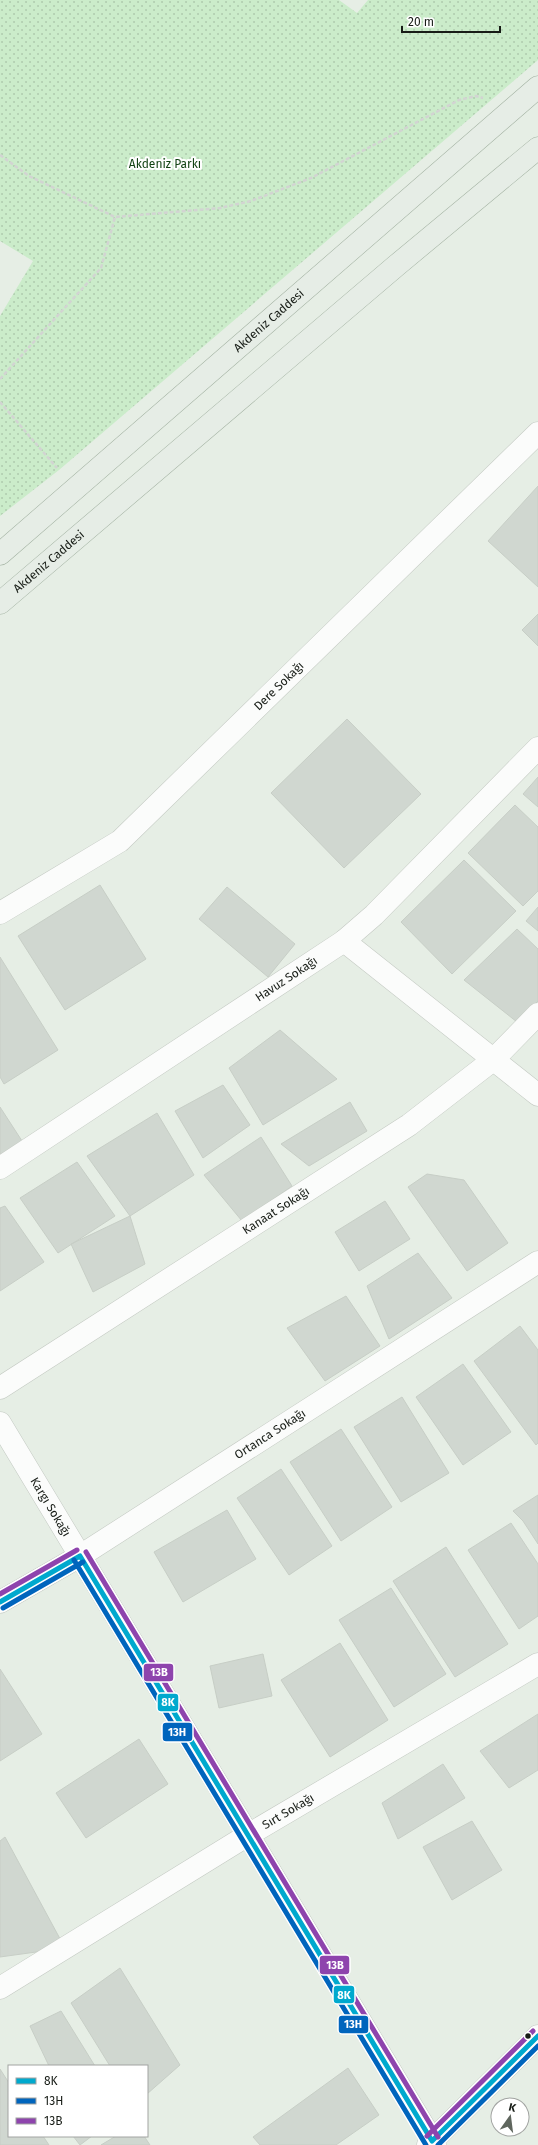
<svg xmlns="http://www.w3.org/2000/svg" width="538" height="2145" font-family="'Fira Sans',sans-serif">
  <defs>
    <pattern id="park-dots" width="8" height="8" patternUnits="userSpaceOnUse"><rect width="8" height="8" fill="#cbecca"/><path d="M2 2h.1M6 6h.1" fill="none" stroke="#aecaad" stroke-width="1.8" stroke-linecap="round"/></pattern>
  </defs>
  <rect width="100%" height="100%" fill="#e6eee5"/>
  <path fill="url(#park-dots)" d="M0,0h339l18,13 11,-13h170v60l-479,410 -59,46v-200l33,-55 -33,-20z"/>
  <path fill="#d0d7d0" stroke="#c7cec6" d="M538,486v101l-50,-46z
    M538,614v32l-16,-16z
    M347,719l74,75 -77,74 -73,-75z
    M538,777v30l-15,-13z
    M515,805l23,22v64l-15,15 -55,-53z
    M464,860l52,51 -64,63 -51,-52z
    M100,885l46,74 -81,51 -47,-74z
    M227,887l68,57 -27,33 -69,-58z
    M538,907v24l-12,-10z
    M517,929l21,20v52l-21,21 -53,-42z
    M0,957l58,93 -54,34 -4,-7z
    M280,1030l57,49 -74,46 -34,-57z
    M223,1085l27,40 -47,33 -28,-47z
    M350,1102l17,29 -58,35 -28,-22z
    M0,1107l24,37 -24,15z
    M157,1113l37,62 -64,41 -43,-60z
    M261,1137l31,49 -50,35 -38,-46z
    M77,1162l38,54 -57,37 -38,-55z
    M427,1174l37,6 44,63 -41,28 -59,-84z
    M385,1201l25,38 -51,32 -24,-39z
    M5,1206l39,56 -44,29v-83z
    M130,1216l15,48 -52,28 -22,-48z
    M418,1253l34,45 -63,41 -22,-53z
    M346,1296l34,50 -55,35 -38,-53z
    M520,1326l18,24v93l-2,2 -62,-84z
    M463,1364l48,68 -48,33 -47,-68z
    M402,1397l47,76 -48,29 -47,-75z
    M341,1429l51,78 -51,34 -51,-79z
    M281,1469l51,77 -43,29 -52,-77z
    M538,1495v49l-15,-23 -10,-10z
    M227,1510l29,49 -73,43 -29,-50z
    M511,1523l27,41v52l-19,13 -51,-79z
    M446,1547l62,97 -53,33 -62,-96z
    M391,1588l55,86 -52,33 -55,-87z
    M340,1643l48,77 -58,37 -49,-77z
    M263,1654l9,42 -53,12 -9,-42z
    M0,1669l42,65 -42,27z
    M538,1714v56l-29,18 -29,-37z
    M139,1739l29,45 -82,54 -30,-45z
    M443,1764l22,34 -67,41 -16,-36z
    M472,1821l30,49 -50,30 -29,-53z
    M5,1837l60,111 -65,9v-116z
    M120,1968l60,97 -33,29v-28h-37l-39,-63z
    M61,2011l34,55h-46l-19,-40z
    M348,2068l31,47 -43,30h-76l-7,-8z
    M0,2069l9,14v53h34l6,9h-49z
    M73,2136h19l-12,9z
    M116,2136h28l6,9h-49z"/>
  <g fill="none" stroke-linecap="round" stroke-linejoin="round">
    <defs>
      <g id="minor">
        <path id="s1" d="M0,913l120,-72 418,-408"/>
        <path d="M344,941l194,154"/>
        <path id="s2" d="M0,1168l344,-227 30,-26 164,-167"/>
        <path id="s3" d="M0,1388l409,-263 84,-65 45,-46"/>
        <path id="s4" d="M0,1423l435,722"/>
        <path id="s5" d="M0,1602l80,-46 458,-294"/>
        <path id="s6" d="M0,1988l248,-153 290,-171"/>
        <path d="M428,2145l110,-109"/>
      </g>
      <g id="major">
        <path id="s7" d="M0,554l538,-467"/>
        <path id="s8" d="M0,603l397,-338 141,-117"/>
      </g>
    </defs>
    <use href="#minor" stroke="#c3c9c2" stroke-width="23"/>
    <use href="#major" stroke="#a2b1a1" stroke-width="23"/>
    <path stroke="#d2d4d2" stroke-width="2.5" stroke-dasharray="4 2" stroke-linecap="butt" d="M0,155l29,21 86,41 105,-9 31,-7 60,-23 148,-78 17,-4 7,2
      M0,379l101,-111 14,-51
      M0,402l57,66"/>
    <use href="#minor" stroke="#fbfcfb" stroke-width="22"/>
    <use href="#major" stroke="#e6ede6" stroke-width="22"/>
    <defs>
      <path id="bus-1" d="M80,1556l352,585
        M0,1602l80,-46
        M432,2141l106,-105"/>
      <path id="bus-2" d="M74,1560l352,585
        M3,1608l80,-46
        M438,2145l100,-99"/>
      <path id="bus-3" d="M86,1552l352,585
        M0,1594l77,-44
        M427,2136l106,-105"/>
    </defs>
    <use href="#bus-1" stroke="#fff" stroke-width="8"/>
    <use href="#bus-2" stroke="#fff" stroke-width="8"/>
    <use href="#bus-3" stroke="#fff" stroke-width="8"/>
    <use href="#bus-1" stroke="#00a9ce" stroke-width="5"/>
    <use href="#bus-2" stroke="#0065bd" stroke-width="5"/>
    <use href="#bus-3" stroke="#8e44ad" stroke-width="5"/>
  </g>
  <circle fill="#171c16" stroke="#fff" stroke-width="1.5" cx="528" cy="2036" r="3.5"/>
  <g text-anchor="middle" stroke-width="4" stroke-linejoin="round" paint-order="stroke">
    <g font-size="12" fill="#134314" stroke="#fff">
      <text x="165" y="168">Akdeniz Parkı</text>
    </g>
    <g font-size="12" fill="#171c16" stroke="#fff">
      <text dy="4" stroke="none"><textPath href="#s7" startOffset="356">Akdeniz Caddesi</textPath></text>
      <text dy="4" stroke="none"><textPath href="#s8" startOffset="64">Akdeniz Caddesi</textPath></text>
      <text dy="4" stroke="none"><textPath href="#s1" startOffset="362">Dere Sokağı</textPath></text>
      <text dy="4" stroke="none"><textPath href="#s2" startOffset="343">Havuz Sokağı</textPath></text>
      <text dy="4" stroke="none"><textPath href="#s3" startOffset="328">Kanaat Sokağı</textPath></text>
      <text dy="4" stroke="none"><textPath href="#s5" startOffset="318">Ortanca Sokağı</textPath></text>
      <text dy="4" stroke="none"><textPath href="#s4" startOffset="98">Kargı Sokağı</textPath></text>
      <text dy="4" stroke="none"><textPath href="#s6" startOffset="338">Sırt Sokağı</textPath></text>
    </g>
  </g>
  <g stroke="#fff" stroke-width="1.5">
    <rect x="143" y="1663" width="31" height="19" rx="4" fill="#8e44ad"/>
    <rect x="157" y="1693" width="22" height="19" rx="4" fill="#00a9ce"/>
    <rect x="162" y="1722" width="31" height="20" rx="4" fill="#0065bd"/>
    <rect x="319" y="1955" width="31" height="20" rx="4" fill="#8e44ad"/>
    <rect x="333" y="1985" width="22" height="19" rx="4" fill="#00a9ce"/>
    <rect x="338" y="2015" width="31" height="19" rx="4" fill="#0065bd"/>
  </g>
  <g font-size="11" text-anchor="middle" font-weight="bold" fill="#fff">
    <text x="159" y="1676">13B</text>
    <text x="168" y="1706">8K</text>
    <text x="177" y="1736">13H</text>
    <text x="335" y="1969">13B</text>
    <text x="344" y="1999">8K</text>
    <text x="353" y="2028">13H</text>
  </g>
  <rect x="8" y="2065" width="140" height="72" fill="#ffffff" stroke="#a2a4a2"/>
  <rect x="16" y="2078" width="20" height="6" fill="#00a9ce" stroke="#a2a4a2"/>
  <text x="44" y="2085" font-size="12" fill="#171c16">8K</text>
  <rect x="16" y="2098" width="20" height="6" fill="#0065bd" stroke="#a2a4a2"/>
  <text x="44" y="2105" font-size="12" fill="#171c16">13H</text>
  <rect x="16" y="2118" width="20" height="6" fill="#8e44ad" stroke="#a2a4a2"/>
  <text x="44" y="2125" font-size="12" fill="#171c16">13B</text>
  <g transform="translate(510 2117) rotate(14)"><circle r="19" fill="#ffffff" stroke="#a2a4a2"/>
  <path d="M0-3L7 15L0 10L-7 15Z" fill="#5f665e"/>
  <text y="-6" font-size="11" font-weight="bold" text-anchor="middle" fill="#171c16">K</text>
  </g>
  <path d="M402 26v6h98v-6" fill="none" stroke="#171c16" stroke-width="2"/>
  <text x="408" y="26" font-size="12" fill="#171c16" stroke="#ffffff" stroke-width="3" paint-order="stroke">20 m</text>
</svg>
